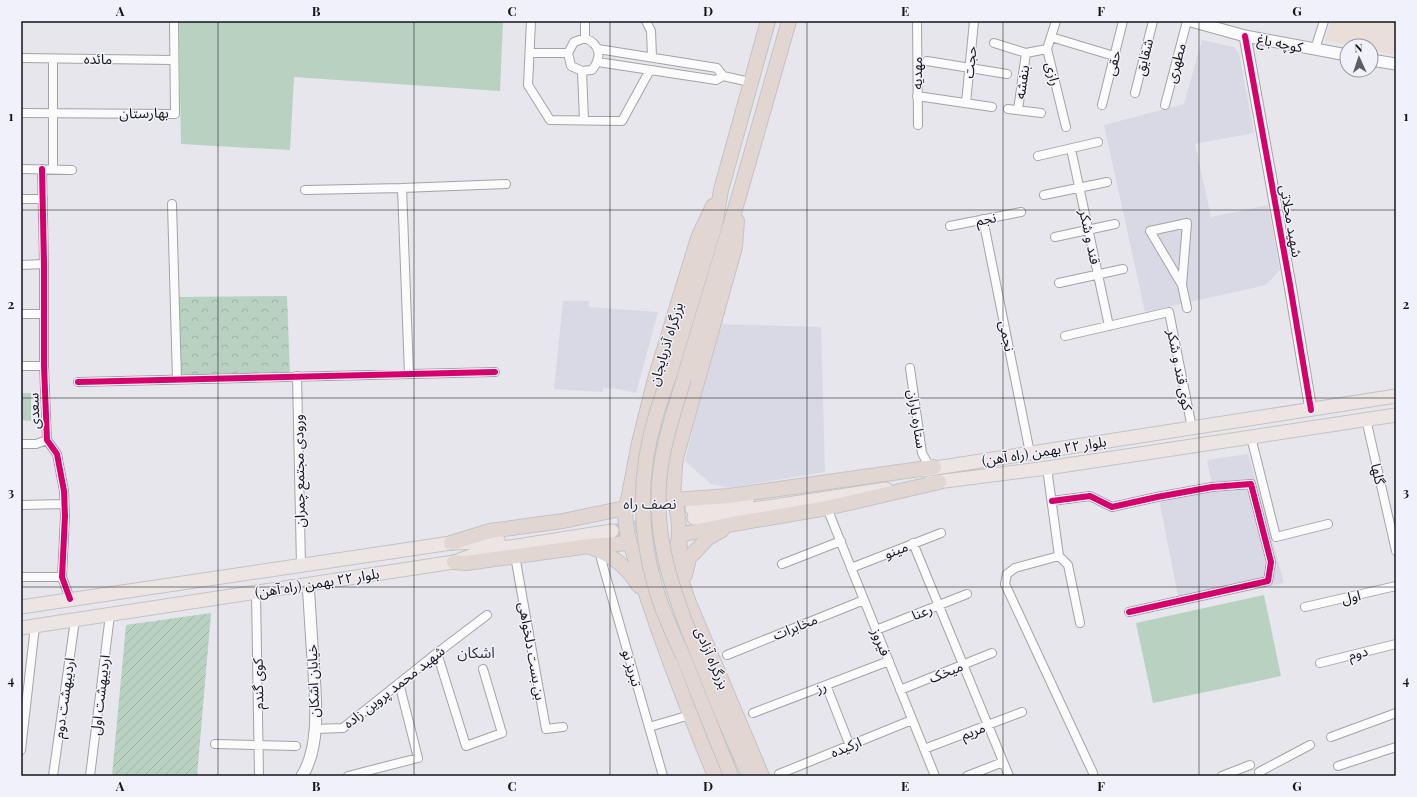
<svg xmlns="http://www.w3.org/2000/svg" width="1417" height="797" font-family="'Playfair Display','Noto Sans Arabic',serif">
  <defs>
    <pattern id="forest-crowns" width="20" height="18" patternUnits="userSpaceOnUse"><rect width="20" height="18" fill="#b8d1c1"/><path d="M2 6a3 3 0 1 1 6 0M12 15a3 3 0 1 1 6 0" fill="none" stroke="#9db3a5"/></pattern>
    <pattern id="garden-furrows" width="10" height="10" patternUnits="userSpaceOnUse"><rect width="10" height="10" fill="#b8d1c1"/><path d="M-1 1l2-2M0 10L10 0M9 11l2-2" fill="none" stroke="#9db3a5"/></pattern>
  </defs>
  <rect width="100%" height="100%" fill="#e6e6ec"/>
  <path fill="#d9d9e5" d="M1202,40l32,7 5,6 15,80 -59,11 16,73 57,-12 12,65 -14,15 -121,27 -41,-187 80,-21z
    M563,301h26v6l69,5 -22,81 -17,-4 -16,-1v4l-49,-3z
    M718,324l103,3 4,145 -97,16 -17,-4 -26,-23z
    M1248,454l36,129 -104,23 -21,-107 54,-9 -6,-30z"/>
  <path fill="#e9ded8" d="M1331,21h65v34l-25,-5v-4h-18l-28,-6z"/>
  <path fill="#b8d1c1" d="M179,21h324l-3,70 -206,-14 -4,73 -109,-6z
    M21,393h10v28l-10,-1z
    M1264,595l17,81 -128,27 -17,-80z"/>
  <path fill="url(#forest-crowns)" d="M287,296l3,80 -111,3 -3,-82z"/>
  <path fill="url(#garden-furrows)" d="M211,613l-14,163h-85l14,-151z"/>
  <g fill="none" stroke-linecap="round" stroke-linejoin="round">
    <path stroke="#c7c7cc" stroke-width="13" stroke-dasharray="13 6" stroke-linecap="butt" d="M616,530l78,-12"/>
    <defs>
      <path id="street" d="M531,21l-3,64 22,35 72,1 28,-51
        M646,21l5,10 1,26
        M917,21l1,104
        M1056,21l-9,28 19,78
        M1051,37l63,19
        M585,38c16,7 17,19 7,32l-10,1 -11,-5 -3,-13 6,-11z
        M585,38v-17
        M994,43l32,10 21,-4
        M598,49l119,19 6,8
        M1315,49l9,-28
        M530,53h38
        M21,58l153,2
        M927,61l80,13
        M598,62l118,18 7,-4 27,6
        M582,71l2,49
        M1135,93l18,-72
        M917,96l75,11
        M966,103l8,-82
        M1102,105l21,-84
        M1165,105l22,-84
        M1008,109l33,4
        M1018,110l8,-57
        M21,113l154,1 -1,-93
        M1071,149l38,177
        M1038,156l60,-14
        M21,169l51,1
        M42,169l2,95v102l3,74 10,14 7,37 1,25 -3,61 8,22
        M53,169v-110
        M402,188l7,186
        M305,190l97,-2 104,-4
        M1044,195l63,-13
        M21,199h22
        M172,204l5,175
        M983,219l47,234
        M950,226l71,-14
        M1055,237l60,-13
        M21,265l23,-1
        M1059,283l64,-14
        M1182,285l-32,-54 37,-8 -5,62 5,23
        M21,314h23
        M1065,336l104,-24 23,116
        M21,366h23
        M910,368l12,85 8,15
        M297,376l4,190
        M78,382l417,-10
        M1366,419l30,132
        M1251,437l25,100 52,-13
        M21,444h15l11,-4
        M1047,468l12,88 9,9 12,58
        M1052,501l38,-5 22,11 45,-10 55,-10 39,-3 20,78 -3,19 -139,31
        M21,505l43,-1
        M827,508l108,268
        M913,543l96,233
        M515,556l31,173 17,-2
        M1059,556l-44,12 -8,6 -2,10 88,189
        M601,559l62,217
        M782,564l59,-23
        M851,568l90,-35
        M21,577h41
        M256,592l3,184
        M1305,607l91,-21
        M876,630l91,-36
        M437,653l29,93 36,-13 -19,-64
        M727,655l137,-55
        M1320,663l76,-19
        M826,685l24,61
        M900,690l92,-37
        M753,713l136,-52
        M649,727l41,-12
        M314,729l29,-1 94,-75 50,-38
        M1331,737l65,-24
        M215,744l81,2
        M924,749l98,-37
        M21,750l14,-124
        M1338,766l58,-19
        M779,774l133,-54
        M53,776l22,-156
        M90,776l20,-161
        M348,776l70,-18 -19,-75
        M967,776l36,-14
        M1222,776l28,-11
        M1261,776l-2,-4 51,-27"/>
      <path id="secondary" d="M1191,21l54,15 102,19
        M1245,36l45,249 21,125
        M1371,60l25,4
        M302,776c20,-32 13,-82 11,-118 -2,-24 -3,-49 -5,-74"/>
      <path id="primary" d="M923,470l473,-74
        M929,483l118,-15 349,-53
        M692,509l55,-9
        M694,518l192,-29
        M21,607l430,-64 33,-1 14,-2
        M21,628l433,-66 30,-11 128,-20"/>
      <path id="highway" d="M670,373l45,-148 6,-35 47,-169
        M684,378l55,-182 50,-175
        M650,482c7,1 14,2 19,7 9,11 13,47 7,59 -3,7 -12,13 -19,14 -7,0 -16,-2 -20,-7 -13,-15 -18,-57 1,-70 3,-2 8,-2 12,-3z
        M673,497l2,-31 2,-12 58,-207 2,-26
        M674,500l55,-4 205,-29
        M627,505l12,-62 16,-64 43,-141 15,-32
        M679,535l54,-11 94,-16 112,-26
        M679,536l3,47 7,20 73,173
        M451,543l39,-12 73,-10 62,-13
        M631,545c23,79 53,155 84,231
        M591,547c22,9 35,19 48,39
        M454,562l12,1 123,-17 41,-3
        M685,575l4,-17 19,-20 14,-8
        M696,649l26,65 27,62
        M683,656l48,120"/>
    </defs>
    <use href="#street" stroke="#a3a3a7" stroke-width="10"/>
    <use href="#secondary" stroke="#a3a3a7" stroke-width="13"/>
    <use href="#primary" stroke="#c3c3c5" stroke-width="15"/>
    <use href="#highway" stroke="#c3c3c5" stroke-width="16"/>
    <use href="#street" stroke="#fbfbfc" stroke-width="8"/>
    <use href="#secondary" stroke="#fbfbfc" stroke-width="11"/>
    <use href="#primary" stroke="#ece5e4" stroke-width="13"/>
    <use href="#highway" stroke="#e2d6d3" stroke-width="14"/>
    <defs>
      <path id="highway-bridge" d="M670,373c-5,15 -11,31 -15,46 -16,53 -16,110 -1,163 7,26 18,50 29,74
        M684,378c-7,25 -16,50 -21,76 -14,71 6,130 33,195"/>
    </defs>
    <use href="#highway-bridge" stroke="#c3c3c5" stroke-width="16" stroke-linecap="butt"/>
    <use href="#highway-bridge" stroke="#e2d6d3" stroke-width="14"/>
    <defs>
      <path id="cycleway" d="M1245,36l45,249 21,125
        M42,169l2,95v102l3,74 10,14 7,37 1,25 -3,61 8,22
        M78,382l417,-10
        M1052,501l38,-5 22,11 45,-10 55,-10 39,-3 20,78 -3,19 -139,31"/>
    </defs>
    <use href="#cycleway" stroke="#f1f1fb" stroke-width="8"/>
    <use href="#cycleway" stroke="#d6006c" stroke-width="6"/>
  </g>
  <path fill="none" stroke="#151518" stroke-width="1" stroke-opacity="0.55" d="M218,21v755M414,21v755M610,21v755M807,21v755M1003,21v755M1199,21v755M21,210h1375M21,398h1375M21,587h1375"/>
  <g text-anchor="middle" stroke-width="3" stroke-linejoin="round" paint-order="stroke">
    <g font-size="14" fill="#151518" stroke="#f1f1fb">
      <text transform="translate(1280 43) rotate(11)" y="5">کوچه باغ</text>
      <text transform="translate(1144 57) rotate(-76)" y="5">شقایق</text>
      <text transform="translate(98 59) rotate(1)" y="5">مائده</text>
      <text transform="translate(970 62) rotate(-84)" y="5">حجت</text>
      <text transform="translate(1113 63) rotate(-76)" y="5">حقی</text>
      <text transform="translate(1176 63) rotate(-75)" y="5">مطهری</text>
      <text transform="translate(917 73) rotate(-90)" y="5">مهدیه</text>
      <text transform="translate(1053 74) rotate(76)" y="5">رازی</text>
      <text transform="translate(1022 82) rotate(-82)" y="5">بنفشه</text>
      <text transform="translate(144 113) rotate(-1)" y="5">بهارستان</text>
      <text transform="translate(986 219) rotate(-11)" y="5">نجم</text>
      <text transform="translate(1291 221) rotate(80)" y="5">شهید محلاتی</text>
      <text transform="translate(1090 237) rotate(78)" y="5">قند و شکر</text>
      <text transform="translate(1007 336) rotate(79)" y="5">نجمی</text>
      <text transform="translate(666 344) rotate(-73)" y="5">بزرگراه آذربایجان</text>
      <text transform="translate(1180 370) rotate(79)" y="5">کوی قند و شکر</text>
      <text transform="translate(34 411) rotate(-92)" y="5">سعدی</text>
      <text transform="translate(917 419) rotate(81)" y="5">ستاره باران</text>
      <text transform="translate(1044 451) rotate(-9)" y="5">بلوار ۲۲ بهمن (راه آهن)</text>
      <text transform="translate(299 471) rotate(-91)" y="5">ورودی مجتمع چمران</text>
      <text transform="translate(1378 474) rotate(77)" y="5">گلها</text>
      <text transform="translate(896 550) rotate(-21)" y="5">مینو</text>
      <text transform="translate(317 583) rotate(-9)" y="5">بلوار ۲۲ بهمن (راه آهن)</text>
      <text transform="translate(1351 597) rotate(-13)" y="5">اول</text>
      <text transform="translate(922 612) rotate(-21)" y="5">رعنا</text>
      <text transform="translate(795 627) rotate(-22)" y="5">مخابرات</text>
      <text transform="translate(881 642) rotate(68)" y="5">فیروز</text>
      <text transform="translate(532 651) rotate(80)" y="5">بن بست دلخواهی</text>
      <text transform="translate(1358 653) rotate(-14)" y="5">دوم</text>
      <text transform="translate(712 658) rotate(67)" y="5">بزرگراه آزادی</text>
      <text transform="translate(632 668) rotate(74)" y="5">تبریز نو</text>
      <text transform="translate(946 672) rotate(-22)" y="5">میخک</text>
      <text transform="translate(313 681) rotate(-92)" y="5">خیابان اشکان</text>
      <text transform="translate(258 684) rotate(-91)" y="5">کوی گندم</text>
      <text transform="translate(394 687) rotate(-38)" y="5">شهید محمد پروین زاده</text>
      <text transform="translate(821 687) rotate(-21)" y="5">رز</text>
      <text transform="translate(100 695) rotate(-83)" y="5">اردیبهشت اول</text>
      <text transform="translate(64 698) rotate(-82)" y="5">اردیبهشت دوم</text>
      <text transform="translate(973 731) rotate(-21)" y="5">مریم</text>
      <text transform="translate(846 747) rotate(-22)" y="5">ارکیده</text>
    </g>
    <g font-size="15" fill="#323239" stroke="#f1f1fb">
      <text x="650" y="509">نصف راه</text>
      <text x="476" y="658">اشکان</text>
    </g>
  </g>
  <rect width="1417" height="797" fill="none" stroke="#f1f1fb" stroke-width="44"/>
  <g transform="translate(1359 58) rotate(357)"><circle r="19" fill="#f1f1fb" stroke="#9999a0"/>
  <path d="M0-3L7 15L0 10L-7 15Z" fill="#5e5e62"/>
  <text y="-6" font-size="11" font-weight="bold" text-anchor="middle" fill="#151518">N</text>
  </g>
  <rect x="22" y="22" width="1373" height="753" fill="none" stroke="#151518" stroke-width="1.5"/>
  <g font-size="13" text-anchor="middle" font-weight="bold" fill="#151518">
    <text x="120" y="16">A</text>
    <text x="316" y="16">B</text>
    <text x="512" y="16">C</text>
    <text x="708" y="16">D</text>
    <text x="905" y="16">E</text>
    <text x="1101" y="16">F</text>
    <text x="1297" y="16">G</text>
    <text x="11" y="121">1</text>
    <text x="1406" y="121">1</text>
    <text x="11" y="309">2</text>
    <text x="1406" y="309">2</text>
    <text x="11" y="497">3</text>
    <text x="1406" y="497">3</text>
    <text x="11" y="685">4</text>
    <text x="1406" y="685">4</text>
    <text x="120" y="791">A</text>
    <text x="316" y="791">B</text>
    <text x="512" y="791">C</text>
    <text x="708" y="791">D</text>
    <text x="905" y="791">E</text>
    <text x="1101" y="791">F</text>
    <text x="1297" y="791">G</text>
  </g>
</svg>
